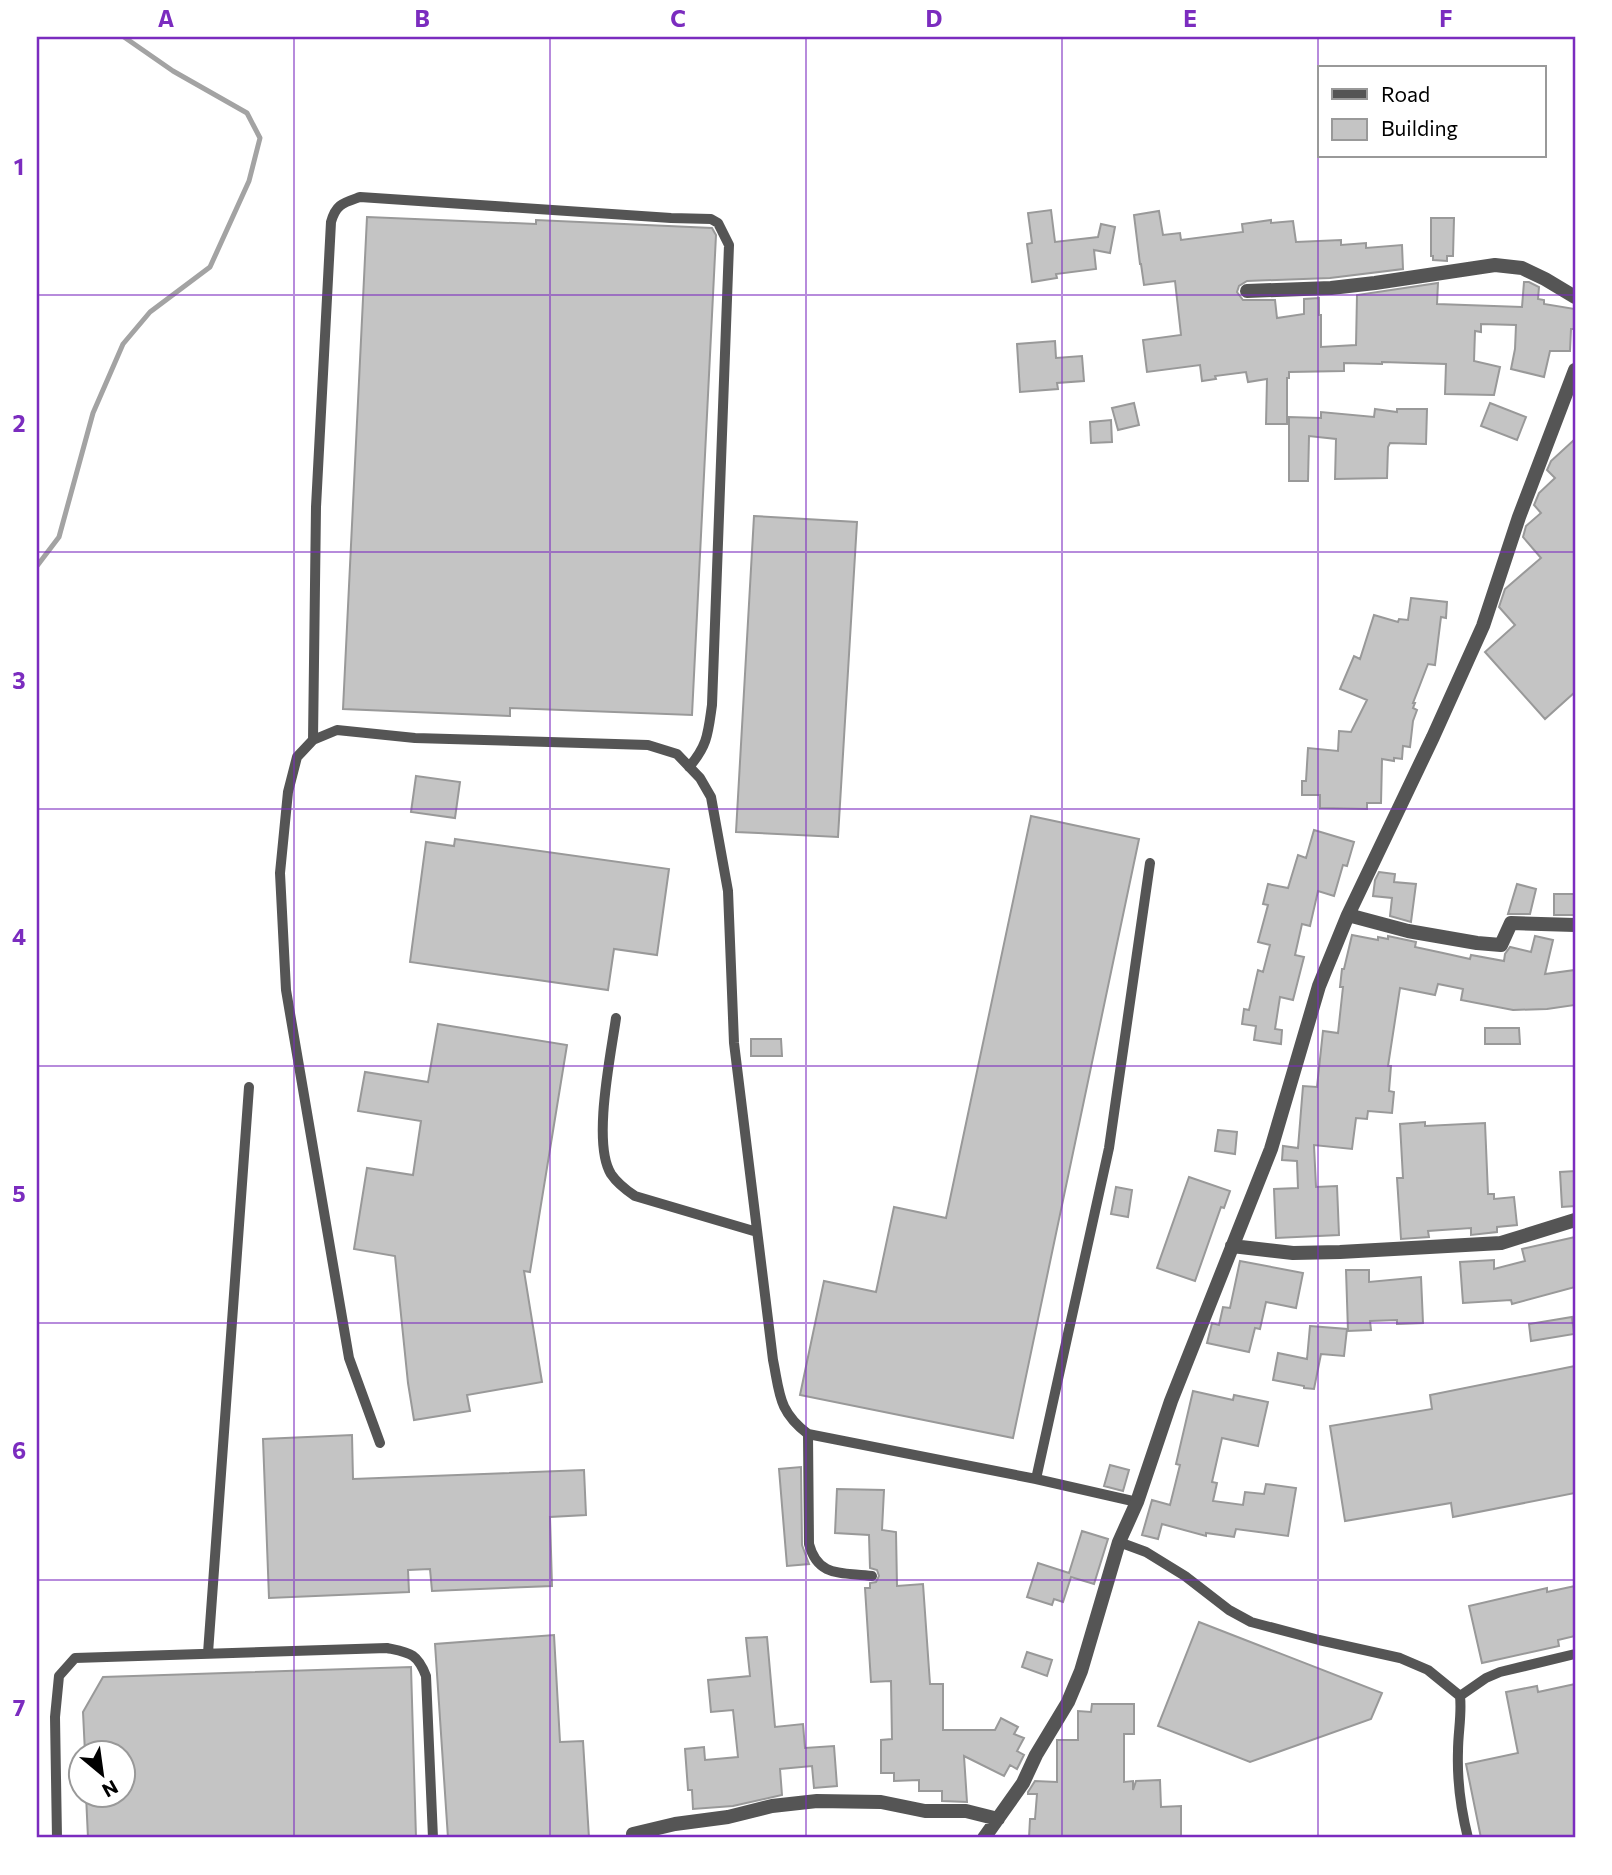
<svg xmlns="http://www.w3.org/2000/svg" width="1612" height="1875" font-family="Commissioner,sans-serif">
  <rect width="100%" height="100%" fill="#fff"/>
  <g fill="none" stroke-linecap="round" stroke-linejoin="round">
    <path stroke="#a3a3a3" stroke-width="5" d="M37,566l22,-29 34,-124 30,-69 27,-32 60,-45 39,-86 11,-43 -13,-25 -74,-42 -49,-34"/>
  </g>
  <path fill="#c4c4c4" stroke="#999" stroke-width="2" d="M1051,210l4,32 43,-5 3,-13 14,3 -5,26 -16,-3 2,19 -40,5 1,4 -25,4 -5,-38 5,-1 -4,-30z
    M1159,211l4,24 17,-2 1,7 62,-8 -1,-8 29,-4v3l22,-2 3,21 45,-2v5l25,-2v5l36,-3 1,24 -73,9 -83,3 -8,5 -2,6 6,8h32l2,18 27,-4v-15l15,-1v17h2v32l35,-2 1,-50 81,-12 -1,21 85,3 2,-25h5l10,5 -1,12 6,1v4l31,5v20h-4l-1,22h-20l-6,26 -33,-8 4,-20 1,-24 -35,-1v8l-6,-1 -1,30 26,6 -6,28 -49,-1 1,-30 -64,-2v2l-38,-1v8l-55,1v6h-2v46h-21l1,-45 -19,3 -2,-10 -31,4 1,3 -14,2 -2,-16 -53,7 -4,-32 38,-5 -6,-54 -31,4 -3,-21h-1l-6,-49z
    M367,217l169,7v-4l176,8 4,7 -24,480 -182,-7v8l-167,-7z
    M1431,218h23l-1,38h-6v5l-14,-1v-4h-2z
    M1055,341l1,17 26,-2 2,25 -27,2 1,6 -38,3 -3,-48z
    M1134,403l5,22 -21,5 -6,-22z
    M1490,403l36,14 -9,23 -36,-14z
    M1375,409l22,3v-3h30l-1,35 -36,-1 -2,4 -1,31 -52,1 1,-40 -27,-3 -1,45h-19v-64l32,1v-6l53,5z
    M1111,420l1,22 -21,1 -1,-21z
    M1575,439v253l-30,27 -60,-67 30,-27 -16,-18 6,-18 36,-31 -18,-21 3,-11 15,-13 -7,-8 5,-12 16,-15 -8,-8 4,-9z
    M754,516l103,6 -19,315 -102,-5z
    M1411,598l36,4 -1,16 -5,-1 -6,48 -7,-1 -15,39h2l-2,5 4,2 -4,11 -3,26 -7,-1 -1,13 -8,-1v3l-12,-2 -1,44h-14v6l-47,-1v-13h-18v-14h4l2,-33 30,3 1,-20 12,1 16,-32 -27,-11 14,-33 6,3 14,-44 24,7 1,-3 9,1z
    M416,776l44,6 -5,36 -44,-6z
    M1031,816l108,23 -126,599 -213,-43 24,-114 52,11 18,-85 52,11z
    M1314,830l40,12 -7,24 -4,-1 -9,31 -16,-5 -8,35 -8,-2 -7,31 9,2 -11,43 -13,-3 -5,32 7,1 -1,14 -27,-4 2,-14 -14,-2 2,-15 5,1 9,-40 5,2 7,-27 -12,-3 10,-37 -5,-1 5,-20 20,4 10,-33 8,3z
    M455,839l214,30 -12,86 -43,-6 -6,41 -198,-28 16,-120 28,4z
    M1379,872l16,2 -1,8 22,2 -5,38 -21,-6 2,-18 -19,-2 2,-16z
    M1517,884l19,5 -6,25h-22z
    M1554,894h21v21h-21z
    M1352,935l26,5v-3l10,2v-3l28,6 -1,5 28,6 27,6 1,-4 33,6 1,-7 5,-7 21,5 4,-16 18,4 -8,34 30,-4v35l-28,4 -34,1 -52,-10 2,-11 -25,-5 -3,11 -35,-7 -12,78h3l-2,25 5,1 -2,21 -24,-2 -1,8 -11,-1 -4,31 -38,-4 2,42 21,-1 2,49 -63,3 -2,-49 24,-1 -1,-27 -15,-1 1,-14 15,2 5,-62 14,1 6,-56 15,2 5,-46h-3l2,-18h2z
    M438,1024l129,21 -37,227 -6,-1 18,111 -75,13 3,16 -56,9 -6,-37 -13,-127 -41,-7 13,-81 46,7 8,-54 -63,-10 7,-39 63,10z
    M1485,1028h34l1,16h-35z
    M751,1039h30l1,17h-31z
    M1425,1122v4l60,-3 3,71h6v5l20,-2 3,28 -20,2v5l-26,3v-7l-43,3 1,6 -28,2 -4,-61h6l-3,-54z
    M1218,1130l19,2 -2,22 -20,-3z
    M1575,1171v35l-13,1 -2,-35z
    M1189,1177l41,14 -6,17 -3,-1 -26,74 -38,-13z
    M1116,1187l16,3 -4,27 -17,-3z
    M1575,1237v50l-63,17 -1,-4 -48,3 -3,-41 34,-2v9l31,-8 -3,-12z
    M1240,1261l63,12 -7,35 -30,-6 -6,27 -5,-1 -6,24 -42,-9 5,-20 7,2 4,-18 7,1z
    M1346,1270h23v12l52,-5 2,46 -26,1v-4l-27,1 1,9 -23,1z
    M1572,1317l2,17 -43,7 -2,-17z
    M1310,1326l37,3 -3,27 -23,-2 -7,35 -10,-1v-2l-31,-6 5,-27 29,6z
    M1575,1366v127l-122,24 -2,-14 -106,18 -15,-95 102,-17 -2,-14z
    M1193,1391l40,9 1,-5 34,7 -10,44 -36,-8 -10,44 5,1 -4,18 30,4 2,-13 19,2 2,-10 30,4 -8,48 -52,-7 -2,8 -28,-4v3l-44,-12 -4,15 -16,-4 10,-35 18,5 10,-40 -4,-1z
    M352,1435l1,44 231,-9 2,45 -36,2 2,69 -120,5 -2,-22 -22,1 1,22 -140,6 -6,-159z
    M1110,1465l19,5 -6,21 -19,-5z
    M801,1467l1,78 7,19 -22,2 -8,-97z
    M837,1489l47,1 -2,40 14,2 1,54 26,-2 7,100h13v46h52l6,-12 17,9 -4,7 10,4 -7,13 7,4 -7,14 -7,-4 -6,11 -40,-20 3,46 -25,-1v-10h-23v-11l-25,1v-8h-13v-33l11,-1 -1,-58 -20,1 -6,-94h5v-5l6,-1 3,-6 -2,-6 -7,-2 -1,-33 -34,-2z
    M1082,1531l26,8 -14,45 -23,-7 -8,25 -9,-3 -2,6 -25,-8 11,-34 31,10z
    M1575,1586v50l-17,4 1,6 -77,17 -13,-57 78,-18v4z
    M1199,1622l183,71 -11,26 -121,43 -92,-36z
    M554,1635l6,107 23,-1 6,97h-141l-13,-194z
    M767,1637l8,90 28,-3 2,24 29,-2 3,40 -23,2 -2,-22 -32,3 2,26 -49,11 -40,3 -1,-19h-4l-3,-41 19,-2 1,13 33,-3 -5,-47 -22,2 -3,-32 42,-4 -4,-38z
    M1027,1652l25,8 -5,16 -25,-9z
    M411,1667l5,171h-328l-2,-43h36v-42h-37l-2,-41 20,-35z
    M1575,1684v154h-94l-15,-74 52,-11 -12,-61 31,-6 1,6z
    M1092,1704h42v30h-10v48l9,-1v9l3,-9 24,-1 1,27 20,-1v32h-152l1,-19h5l2,-25h-9v-2l7,-11 22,1v-42h21v-29l13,1z"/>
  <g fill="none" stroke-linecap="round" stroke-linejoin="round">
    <path stroke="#555" stroke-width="10" d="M313,740l3,-233 15,-285c5,-18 12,-19 29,-25l311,21 40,1 7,4 11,22 -17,460c-4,28 -4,40 -23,62
      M616,1018c-5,36 -24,126 -5,156 6,9 15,16 24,22l122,36
      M808,1434l1,110c9,34 33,28 63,32
      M380,1443l-31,-85 -63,-368 -6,-117 8,-81 9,-35 16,-17 24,-10 78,8 233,7 29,9 23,24 11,19 17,94 6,152 39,317c7,34 5,51 35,74l228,45 101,23
      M1036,1479l73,-331 41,-285
      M1119,1542l27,10 39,24 44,34 22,12 68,18 81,18 28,12 32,26c2,19 -2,36 -2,55 -1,29 3,59 10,87
      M208,1653l41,-566
      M1460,1696l26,-18 14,-6 75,-18
      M57,1838l-2,-121 4,-41 16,-18 312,-10c23,5 30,5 39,28l7,162"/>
    <path stroke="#555" stroke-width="14" d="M1247,291l84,-3 44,-5 120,-18 27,3 23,11 30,18
      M1348,915l60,16 69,12 24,2 10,-22 64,2
      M1232,1246l61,7 47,-1 161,-9 74,-23
      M633,1834l42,-10 53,-7 44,-11 45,-5 64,1 44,9h41l32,8
      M984,1838l39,-55 13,-28 32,-53 13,-31 38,-129 18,-40 34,-101 100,-252 48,-163 29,-71 85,-178 50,-111 36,-109 56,-147"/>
  </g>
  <path fill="none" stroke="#7b2cbf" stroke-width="2" stroke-opacity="0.55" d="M294,37v1801M550,37v1801M806,37v1801M1062,37v1801M1318,37v1801M37,295h1538M37,552h1538M37,809h1538M37,1066h1538M37,1323h1538M37,1580h1538"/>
  <rect width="1612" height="1875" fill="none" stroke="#ffffff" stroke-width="77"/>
  <rect x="1318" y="66" width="228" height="91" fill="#ffffff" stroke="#999999" stroke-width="2"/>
  <rect x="1332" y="89" width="35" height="10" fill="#555555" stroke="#999999" stroke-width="2"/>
  <text x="1381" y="102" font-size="21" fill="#000000">Road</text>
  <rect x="1332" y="119" width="35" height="21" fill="#c4c4c4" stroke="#999999" stroke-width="2"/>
  <text x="1381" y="136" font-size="21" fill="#000000">Building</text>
  <g transform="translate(102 1774) rotate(151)"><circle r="33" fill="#ffffff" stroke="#999999" stroke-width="2"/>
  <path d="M0-5L12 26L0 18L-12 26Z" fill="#000000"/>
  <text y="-10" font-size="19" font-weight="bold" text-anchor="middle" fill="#000000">N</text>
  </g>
  <rect x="38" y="38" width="1536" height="1798" fill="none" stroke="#7b2cbf" stroke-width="2.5"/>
  <g font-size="23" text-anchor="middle" font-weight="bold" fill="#7b2cbf">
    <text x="166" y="27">A</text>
    <text x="422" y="27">B</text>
    <text x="678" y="27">C</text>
    <text x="934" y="27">D</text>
    <text x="1190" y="27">E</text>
    <text x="1446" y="27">F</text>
    <text x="19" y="175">1</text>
    <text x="19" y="432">2</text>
    <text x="19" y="689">3</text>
    <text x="19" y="945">4</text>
    <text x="19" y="1202">5</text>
    <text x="19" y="1459">6</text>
    <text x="19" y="1716">7</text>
  </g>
</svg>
